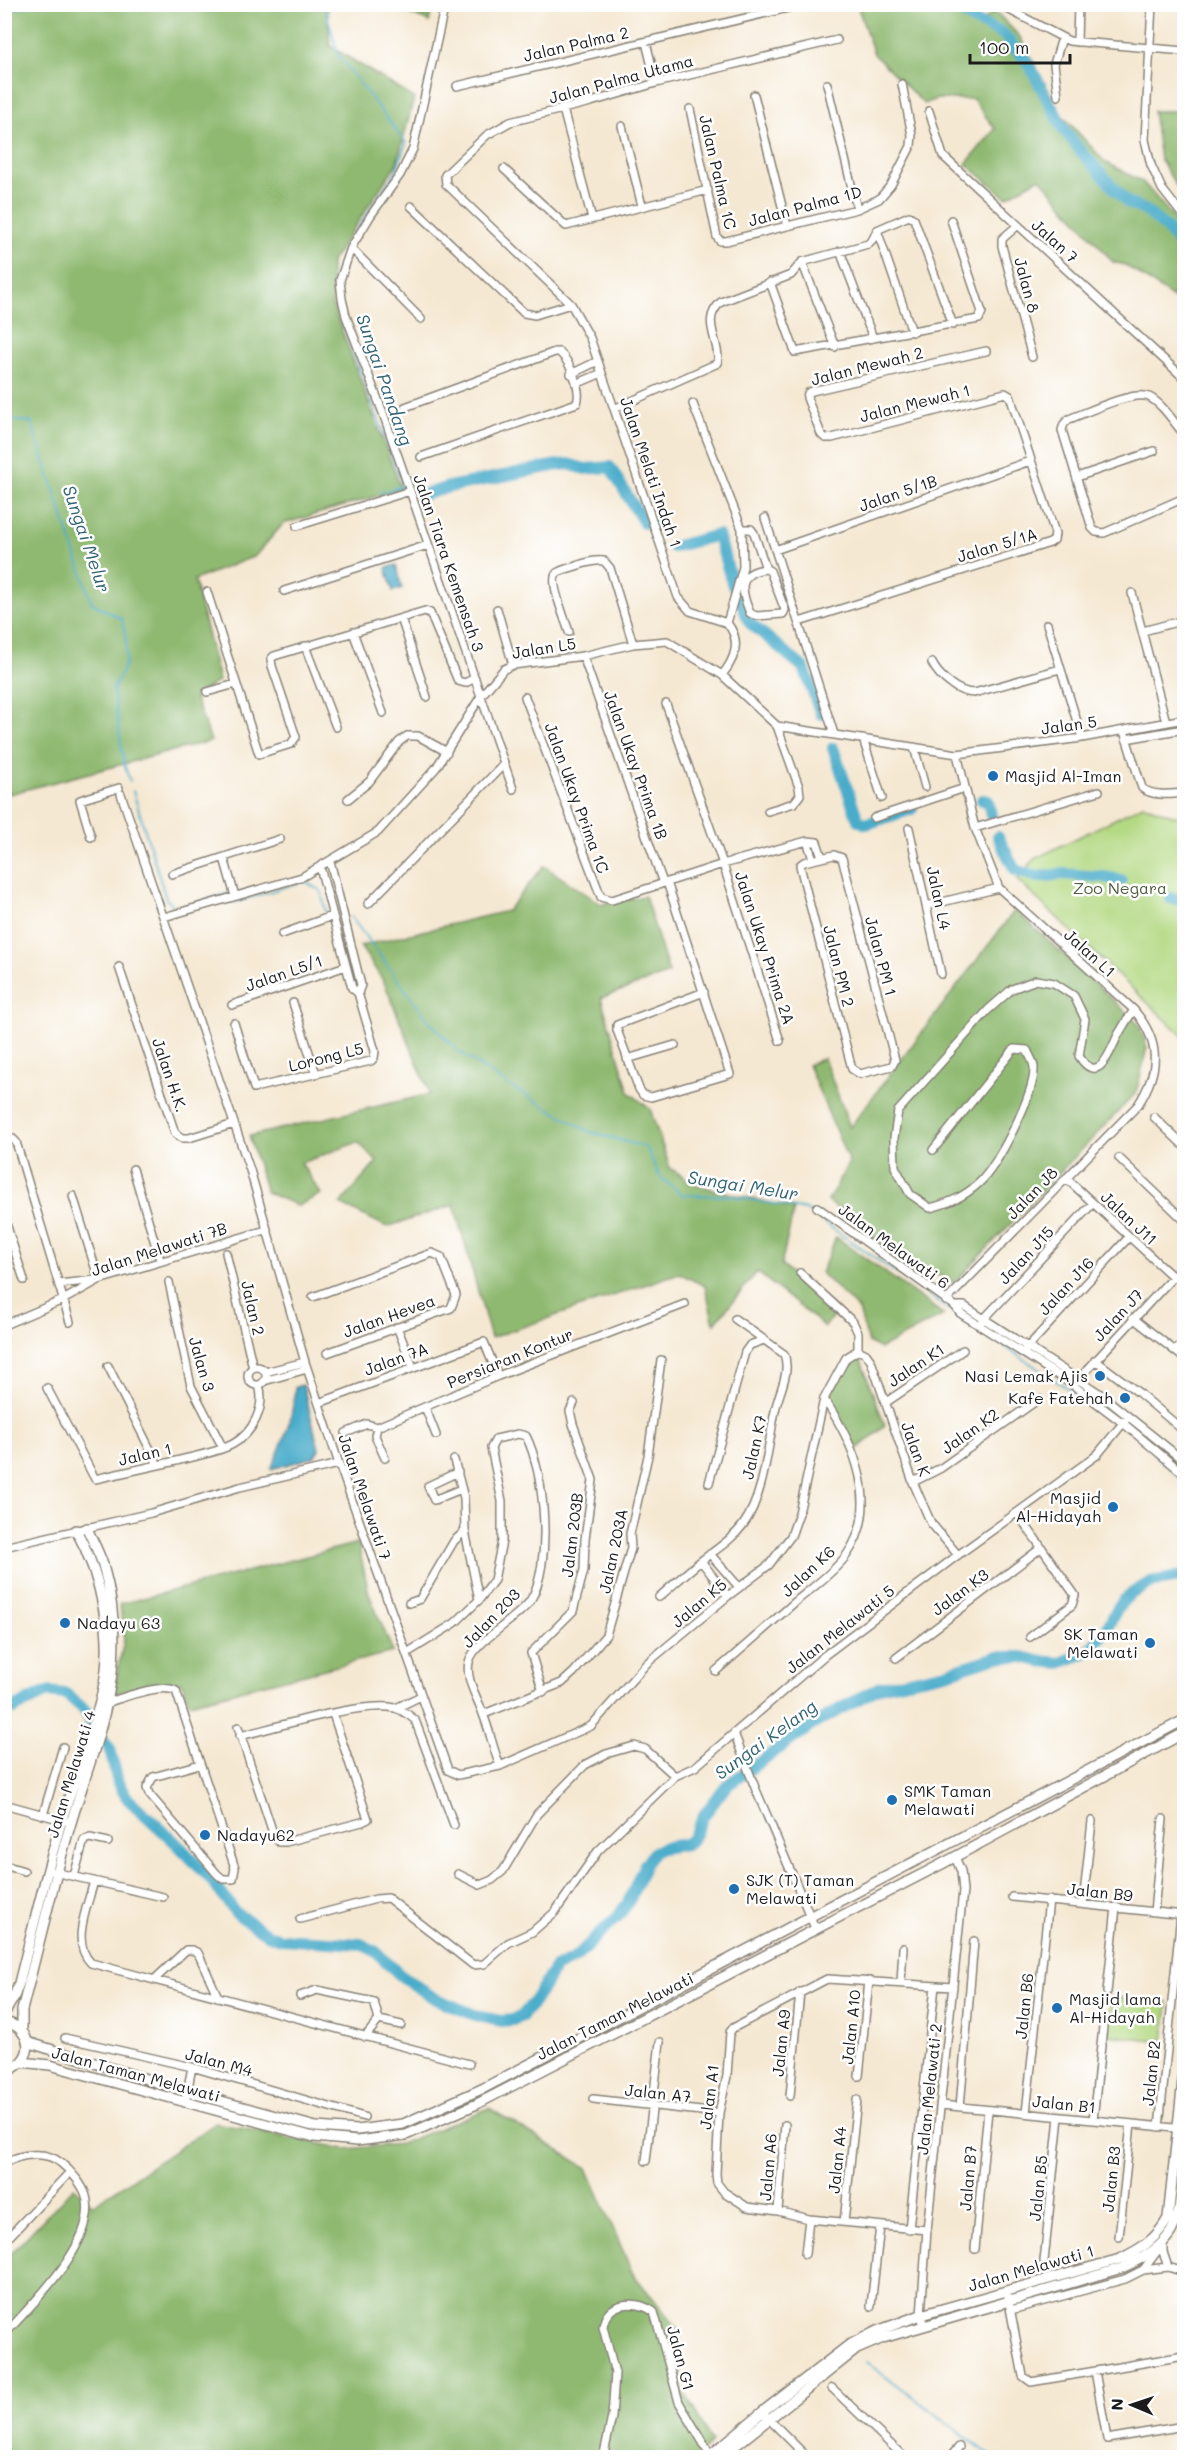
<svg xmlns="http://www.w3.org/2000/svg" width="1189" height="2462" font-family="Mali,sans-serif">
  <rect width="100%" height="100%" fill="#fff"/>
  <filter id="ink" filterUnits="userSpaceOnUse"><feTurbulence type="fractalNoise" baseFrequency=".0167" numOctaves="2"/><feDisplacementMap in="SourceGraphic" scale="12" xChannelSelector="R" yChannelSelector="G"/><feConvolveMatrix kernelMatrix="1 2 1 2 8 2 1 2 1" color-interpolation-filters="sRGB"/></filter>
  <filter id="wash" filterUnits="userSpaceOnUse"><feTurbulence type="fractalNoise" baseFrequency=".008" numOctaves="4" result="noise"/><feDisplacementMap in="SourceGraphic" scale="24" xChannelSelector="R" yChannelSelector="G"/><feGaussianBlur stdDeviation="1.35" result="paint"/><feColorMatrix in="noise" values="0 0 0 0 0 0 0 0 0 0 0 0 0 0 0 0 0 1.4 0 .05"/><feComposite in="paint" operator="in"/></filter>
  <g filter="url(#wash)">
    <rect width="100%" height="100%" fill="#f5e8d2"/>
    <path fill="#b4d983" stroke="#687a50" stroke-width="1.5" d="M1143,805l41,14v218l-167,-157 17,-21z
      M1111,1997l57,5 -4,39 -57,-6z"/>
    <path fill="#8fb971" stroke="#566a46" stroke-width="1.5" d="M5,4l322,1 3,41 84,52 -17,65 -66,99 1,42 69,185 -118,35 -28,32 -61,24 25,101 -25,15 17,45 -206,54z
      M390,5h43l-4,17z
      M857,5h100l-3,10 29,5 12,-9 25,26 42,78 43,47 38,20 41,48v75l-59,-40 -12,-3 -73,-84 -34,19 -40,-33 29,-35 -22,-30h-36l-13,5 -50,-50z
      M1153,111h31v88l-24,-40z
      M544,866l57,38 44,-8 24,77 -68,25 28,94 21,17 20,59 26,17 98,24 -13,56 56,46 -12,16 -68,-55 -43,52 -9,-38 -26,-13 -188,65 -37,-133 -67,22 -47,-23 37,-42 -19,-20 -57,21 20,31 -23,12 -32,-14 -17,-56 181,-42 -46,-112 -24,-36 147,-35z
      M1015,910l123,113 9,24 -11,46 -182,190 -57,-28 -69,-54 21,-39 -41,-97 16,-7 26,69z
      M836,1237l108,78 -64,34 -12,-7 -9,-32 -38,-37z
      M860,1358l25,68 -28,23 -29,-50 21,-40z
      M358,1543l11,51 24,58 -204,51 -7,-20 -22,-1 -47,12 11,-54 -4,-36z
      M489,2108l98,60 46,106 47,57 2,57 30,54 -15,16 -692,-1 -1,-196 70,-74 19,18 123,-82 130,26 54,-5z"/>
    <path fill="#4aacca" stroke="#336473" stroke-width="1.5" d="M396,565l6,23 -9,3 -7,-23z
      M303,1385l16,64 -5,8 -43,12c12,-27 23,-52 24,-82z"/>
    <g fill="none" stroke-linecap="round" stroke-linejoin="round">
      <path stroke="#4aacca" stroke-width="2" d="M324,4l14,51 68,88 -11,30 -49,73 -7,20 -3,14 1,19 5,22 61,165 -23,7
        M4,10l36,-6
        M4,420l27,2 61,181 30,16 4,21v23l-13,26 11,75 6,17
        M133,791l33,108 12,10 51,-16
        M233,903l71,-22 17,10 5,21
        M351,917l78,104 29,30 48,33 84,48 56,15 14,30 23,18 48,1 75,14 154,107
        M965,1320l140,93
        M1152,1452l32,29
        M866,2362l128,96"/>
      <path stroke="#4aacca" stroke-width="12" d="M950,4l23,16 29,13 26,30 36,67 20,25 43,47 19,9 19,16 19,23
        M426,494l23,-7 103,-21 16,-2 17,5 25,-2 34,56h8
        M673,547l45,-12 15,51
        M740,600l10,23 54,45 17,46
        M833,748l25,72 8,4 46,-15
        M982,800l6,1 3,14
        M998,837l17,33 23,7 24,-3 42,3 17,3
        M1170,898l14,3
        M4,1713l43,-21 19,2 20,17 5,12 19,26 8,34 10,16 49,45 31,32 28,37 32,22 13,4 80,5 14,7 25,24 34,23 43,18 24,5 12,-1 9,-4 11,-13 22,-35 20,-10 42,-41 11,-14 17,-39 9,-12 8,-4 24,-4 6,-4 12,-25 22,-29 86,-61 68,-38 66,-14 51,-16h25l17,4 21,2 18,-7 13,-7 14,-17 13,-25 11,-12 22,-13 33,-6"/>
    </g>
  </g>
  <g filter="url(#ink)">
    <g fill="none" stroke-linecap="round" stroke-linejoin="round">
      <defs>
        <path id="street" d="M445,4l-32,145 -13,26 -29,40 -20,33 -11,32 2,19 4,17 37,97 130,376
          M998,4l71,37 115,10
          M1152,4l-7,136 6,25 11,24 22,28
          M646,42l10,41
          M1077,42l1,-38
          M827,84l30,125
          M457,86l348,-82
          M754,95l33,131
          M1058,96l-4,-32 8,-26
          M563,109l29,110
          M690,109l27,128 3,4h6l131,-32 22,-10 12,-14 20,-39 1,-11 -10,-51
          M929,111l14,45 241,222
          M622,126l20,80
          M504,169l62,57 142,-36
          M411,206l113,107 11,2 36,-11
          M1017,226l-15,13v7l30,111
          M877,230l35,102
          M351,248l70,71
          M840,251l33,87
          M802,262l33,85
          M770,282l25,70 184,-33 3,-7 -31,-92
          M571,374l27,-13
          M576,384l26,-11
          M693,404l49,125 1,38 -16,56
          M405,407l150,-55h4c11,9 23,38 18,51l-156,54
          M616,408l102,-45c2,-24 -18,-42 3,-61l70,-27 11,-13 66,-18 5,-5 4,-9 32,-14 5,3 39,106
          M1184,434c-10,-11 -21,-30 -35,-37 -16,-7 -63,16 -80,22l-5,5 -2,6 30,98 4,4 8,1 80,-35
          M1077,477l77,-26
          M765,518l69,216
          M297,526l113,-35
          M742,529h9l3,4 12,36 4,2 15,39 -2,4 -27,2 -6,-3c-9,-21 -14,-41 16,-44
          M775,550l255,-89
          M284,591l144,-46
          M207,592l52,162 32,-10 5,-7 -24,-71 -1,-7 3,-3 151,-45 5,2 28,68 7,2 10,-5
          M1132,593l34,129
          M497,609l16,56
          M401,618l26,79
          M799,622l251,-79 4,-3 1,-7 -45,-137 -5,-3 -173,45h-7l-4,-4 -14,-36 1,-5 4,-2 174,-40
          M727,623l-37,-12 -12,-14 -88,-259 -19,-34 -125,-120 -1,-9 42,-40 23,-13 81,-20 65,-19 181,-43
          M1047,624l35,114
          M1143,631l41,-11
          M353,632l30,81
          M569,632c-3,-11 -21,-52 -12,-59 5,-4 13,-5 19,-7 9,-3 18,-6 28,-5l6,7 23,76
          M305,646l31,81
          M583,656l80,227
          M932,663c7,14 26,30 42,30l86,-24
          M722,675c13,-16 20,-34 5,-52
          M207,692l29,-8
          M525,697l76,200 11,3 111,-36 84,-23 10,1 5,15
          M666,704l57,160 57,177
          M1124,731l18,57c11,9 29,6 42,5
          M863,739l19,59
          M1126,739l58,-10
          M914,747l11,40
          M121,794l129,376 55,192 34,102 109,306 10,5 42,-9 91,-40 56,-63 81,-67 41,-31 22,-29 8,-23 25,-114 22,-41 12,-8
          M348,799l21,-17 30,-40 8,-6h11l29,16
          M768,811l26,-8 6,-8 -1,-8 -22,-61
          M874,818l91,-30
          M909,828l32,146
          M975,828l124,-37
          M91,837l-11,-37 39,-12
          M807,841l6,18
          M834,855l8,3 53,202 -3,6 -32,8 -8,-5 -51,-199 -1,-5 4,-3z
          M224,858l11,38
          M330,861l31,124 -3,8
          M172,874l108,-35
          M667,882l63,192 -79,23 -8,-2 -4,-6 -22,-59v-5l87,-33
          M368,904l136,-140
          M926,906l73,-18
          M164,917l138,-40 76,-45 58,-64 45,-72 23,-27 9,-4 70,-9 50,-12 34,-3 55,34 55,51 180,28 125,-16 102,-19
          M282,934l50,-18
          M119,967l56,166 7,5h7l45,-14
          M293,1003l23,71
          M232,1005l114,-39
          M234,1023l20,65 117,-27 3,-3 1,-7 -17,-58 -6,-5 -32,-121
          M627,1059l48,-14
          M1154,1117l30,29
          M4,1141l9,-2 3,3 54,180
          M933,1150l81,-101 13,1c2,5 7,12 7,18 1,25 -36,98 -55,115 -15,14 -30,20 -49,25l-20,-14 -15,-27 -1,-29 4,-27 90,-101 24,-21 24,-9 18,3 20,13 11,23 -6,37c20,32 32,-7 39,-21 5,-9 10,-17 16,-25
          M1119,1158l65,62
          M133,1169l27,91
          M1066,1178l107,99
          M73,1196l26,84
          M817,1207l138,99 5,7 113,72 50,38 61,51
          M4,1217l20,63
          M226,1253l27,115
          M800,1273l53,49 5,11v17
          M169,1282l22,104 32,62
          M59,1284l37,-4
          M313,1297l119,-44 9,4 15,38 -5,13 -124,45
          M946,1301l192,-196c22,-34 23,-63 -4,-95l-135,-122 -24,-60 -18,-74
          M955,1306h9l135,87 85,68
          M1133,1318l51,40
          M982,1321l111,-118
          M4,1325l59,-25 36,-20 167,-50
          M397,1327l16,40
          M858,1350l8,4 5,7 42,121 18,41 27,32
          M1025,1350l104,-113
          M1176,1351l8,-10
          M1095,1360l44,33 45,38
          M108,1366l50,99
          M248 1376a9 9 0 1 1 18 0a9 9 0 1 1-18 0Z
          M265,1372l40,-10
          M264,1381l43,-12
          M1076,1382l108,-117
          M47,1388l48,91c27,-6 54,-12 81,-18 19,-5 40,-8 57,-17 20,-11 33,-37 26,-59
          M319,1403l165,-61 14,34
          M885,1403l78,-53
          M425,1407l11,28
          M377,1427l121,-51 187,-72
          M377,1427l-2,9 10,22
          M346,1433l21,-9 10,3
          M454,1460l10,38 1,33 14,69
          M458,1472l-30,14 6,14 27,-11
          M913,1482l28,-14 98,-69
          M709,1483l36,-131 5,-7 14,-5
          M1017,1513l58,82 -3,10 -42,32
          M4,1547l147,-34 89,-26 99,-23
          M710,1554l29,33
          M701,1561l27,35
          M659,1597c14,-12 28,-25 42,-36 14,-11 31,-21 42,-36 21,-28 25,-80 32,-114 4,-20 16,-38 9,-57l-49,-35
          M409,1603l11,-4 34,-58 11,-10
          M407,1653l48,-30 24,-23 15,-20 8,-39v-40l-11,-53 5,-9 22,-5 8,2c19,37 27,129 4,165 -12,18 -56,40 -61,61 -4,18 9,36 14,52 7,17 10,35 17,52
          M896,1658l145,-110
          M716,1671c27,-23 53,-46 79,-69 17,-14 38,-29 51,-46 36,-49 8,-113 -22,-157
          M543,1692l-12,-39 42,-42 11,-41 1,-31 8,-59 -20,-56 -3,-13 4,-8
          M109,1702c16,-5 52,-19 67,-11l59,177 -2,11h-10l-6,-5 -68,-80 -2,-6 6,-11 47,-13
          M396,1708l25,-12
          M484,1714l78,-31 12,-11 32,-37 25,-87 -1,-14 18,-78 13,-96
          M238,1727l35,106 6,9h7l76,-20 6,-3 -35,-105
          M734,1733l22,57 59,138
          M240,1736c36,-9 122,-35 155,-28 8,2 14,7 20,12l39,105
          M4,1804l62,17
          M43,1815l20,-68
          M4,1865l20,6
          M54,1872l109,25
          M458,1874l22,11 12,-5 11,-9 34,-57 48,-49 21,-11 28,-8 11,3 30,27
          M74,1876l10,-36 6,-2 18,4
          M94,1881c-6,25 -24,61 -3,82l378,101
          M1012,1897l172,18
          M1083,1904l9,-83
          M1154,1912l9,-93
          M300,1919l76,-20 12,-1 85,67 11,-1 24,-21 24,-11 23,-20 43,-61 77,-75 20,-9 130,-112 133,-100 139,-100 31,-38
          M4,1927h1
          M155,1979l31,-29h6l6,3 20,44
          M901,1983l2,-35
          M1107,1992l9,-85
          M300,1996l17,-6 57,12 5,18 -14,17
          M379,2020l22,5
          M65,2038l127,29 172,50
          M859,2076l10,-95
          M790,2096l10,-104
          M593,2099l126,14
          M185,2103l7,-36
          M941,2105l243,24
          M960,2107l14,-166
          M1026,2113l23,-213
          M1093,2120l10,-93
          M1159,2127l22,-213
          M646,2161l14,-119
          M4,2163c17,-9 42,-13 57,0 10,8 22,22 25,33 13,45 -54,108 -82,139
          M778,2211l7,-86
          M844,2222l13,-122
          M909,2229l26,-243
          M927,2230l-118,-11 -31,-8 -31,-4 -23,-15 -7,-9 -1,-9 3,-61 8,-37 3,-44 3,-4 94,-49 126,8
          M1119,2237l12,-113
          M4,2242l66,-70
          M1163,2243v9l5,15
          M975,2249l13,-139
          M805,2254l4,-35
          M1044,2261l15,-144
          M1143,2270l25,-3 16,5
          M1008,2297l15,79 8,6 153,-26
          M871,2306l9,-80
          M1011,2310l114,-31 18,-9 16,-21
          M924,2326l-3,-11 6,-85 36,-339 -2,-20 -6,-14
          M1095,2371l12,68 77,-13
          M832,2388l73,70
          M762,2412l46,46
          M603,2458l9,-41 3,-44 -12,-46c3,-26 33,-28 51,-15l25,90 33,56
          M949,2458l10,-11"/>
        <path id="secondary" d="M4,2014l10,-17 5,-14c14,-55 27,-110 43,-164 13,-42 30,-83 40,-126 13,-53 0,-116 -26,-163
          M4,2022c20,3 32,24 17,40 -4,5 -11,8 -17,11
          M22,2030v-20c16,-62 30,-123 48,-184 28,-94 62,-161 33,-261 -4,-13 -11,-25 -16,-37
          M27,2042l161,50 128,35 41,3 46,-6 81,-36 700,-368
          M21,2062l29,3 264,72 43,4 49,-6 71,-31 463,-239 244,-132
          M707,2458l59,-49 83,-64 28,-14 44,-16 199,-56c21,-10 37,-20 48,-41l16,-147
          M720,2458l137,-109 26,-11 239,-70c58,-27 56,-43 62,-102"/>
      </defs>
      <use href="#street" stroke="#888277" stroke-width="10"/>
      <use href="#secondary" stroke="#888277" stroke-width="12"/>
      <use href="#street" stroke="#fff" stroke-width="7"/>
      <use href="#secondary" stroke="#fff" stroke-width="9"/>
    </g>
  </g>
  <g fill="#1f6fb2" stroke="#fff" stroke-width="2">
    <circle cx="993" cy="776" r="6"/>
    <circle cx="1100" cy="1376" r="6"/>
    <circle cx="1125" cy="1398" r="6"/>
    <circle cx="1113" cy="1507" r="6"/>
    <circle cx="65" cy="1623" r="6"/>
    <circle cx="1150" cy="1643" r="6"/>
    <circle cx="892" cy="1800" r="6"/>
    <circle cx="205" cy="1835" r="6"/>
    <circle cx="734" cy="1889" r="6"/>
    <circle cx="1057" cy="2008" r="6"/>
  </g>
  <g text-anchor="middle" stroke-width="5" stroke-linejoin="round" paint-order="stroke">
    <g font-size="16" fill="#1c1c1c" stroke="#fff">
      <text transform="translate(576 44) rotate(-13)" y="6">Jalan Palma 2</text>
      <text transform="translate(621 79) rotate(-15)" y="6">Jalan Palma Utama</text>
      <text transform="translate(718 172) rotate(77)" y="6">Jalan Palma 1C</text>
      <text transform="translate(805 206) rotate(-15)" y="6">Jalan Palma 1D</text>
      <text transform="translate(1055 241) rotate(42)" y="6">Jalan 7</text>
      <text transform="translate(1027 285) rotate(75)" y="6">Jalan 8</text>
      <text transform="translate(867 366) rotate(-14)" y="6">Jalan Mewah 2</text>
      <text transform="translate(915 403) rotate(-14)" y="6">Jalan Mewah 1</text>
      <text transform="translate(651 472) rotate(71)" y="6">Jalan Melati Indah 1</text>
      <text transform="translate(898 493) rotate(-19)" y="6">Jalan 5/1B</text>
      <text transform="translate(997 545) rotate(-17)" y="6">Jalan 5/1A</text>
      <text transform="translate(449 563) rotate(71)" y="6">Jalan Tiara Kemensah 3</text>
      <text transform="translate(544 648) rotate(-9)" y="6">Jalan L5</text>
      <text transform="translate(1069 725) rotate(-8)" y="6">Jalan 5</text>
      <text transform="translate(636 765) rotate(70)" y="6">Jalan Ukay Prima 1B</text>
      <text transform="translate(577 798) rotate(70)" y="6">Jalan Ukay Prima 1C</text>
      <text transform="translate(939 898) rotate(78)" y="6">Jalan L4</text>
      <text transform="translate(765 948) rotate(72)" y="6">Jalan Ukay Prima 2A</text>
      <text transform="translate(1090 953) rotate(42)" y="6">Jalan L1</text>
      <text transform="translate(881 956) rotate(75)" y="6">Jalan PM 1</text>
      <text transform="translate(839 966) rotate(76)" y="6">Jalan PM 2</text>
      <text transform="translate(284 973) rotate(-19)" y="6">Jalan L5/1</text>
      <text transform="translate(326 1057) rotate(-14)" y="6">Lorong L5</text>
      <text transform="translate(170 1075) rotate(71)" y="6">Jalan H.K.</text>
      <text transform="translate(1032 1193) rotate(-46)" y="6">Jalan J8</text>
      <text transform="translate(1129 1218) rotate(43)" y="6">Jalan J11</text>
      <text transform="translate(894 1246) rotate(36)" y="6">Jalan Melawati 6</text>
      <text transform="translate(159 1249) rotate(-18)" y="6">Jalan Melawati 7B</text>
      <text transform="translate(1026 1255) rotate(-47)" y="6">Jalan J15</text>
      <text transform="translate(1066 1286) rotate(-47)" y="6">Jalan J16</text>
      <text transform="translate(253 1308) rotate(77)" y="6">Jalan 2</text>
      <text transform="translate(1118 1315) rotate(-47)" y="6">Jalan J7</text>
      <text transform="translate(389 1316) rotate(-20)" y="6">Jalan Hevea</text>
      <text transform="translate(510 1358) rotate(-22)" y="6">Persiaran Kontur</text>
      <text transform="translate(396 1359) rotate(-20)" y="6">Jalan 7A</text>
      <text transform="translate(202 1364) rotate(74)" y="6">Jalan 3</text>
      <text transform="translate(916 1365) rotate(-34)" y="6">Jalan K1</text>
      <text transform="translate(970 1431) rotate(-35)" y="6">Jalan K2</text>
      <text transform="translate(754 1447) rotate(-78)" y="6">Jalan K7</text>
      <text transform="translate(916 1449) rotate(70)" y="6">Jalan K</text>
      <text transform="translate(145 1454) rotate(-13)" y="6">Jalan 1</text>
      <text transform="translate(365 1497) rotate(71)" y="6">Jalan Melawati 7</text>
      <text transform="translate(572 1535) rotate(-83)" y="6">Jalan 203B</text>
      <text transform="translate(613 1551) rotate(-78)" y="6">Jalan 203A</text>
      <text transform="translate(808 1571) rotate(-43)" y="6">Jalan K6</text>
      <text transform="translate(960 1592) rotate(-37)" y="6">Jalan K3</text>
      <text transform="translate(699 1603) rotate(-40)" y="6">Jalan K5</text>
      <text transform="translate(491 1618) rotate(-46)" y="6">Jalan 203</text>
      <text transform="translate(840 1629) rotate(-38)" y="6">Jalan Melawati 5</text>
      <text transform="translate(71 1774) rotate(-73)" y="6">Jalan Melawati 4</text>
      <text transform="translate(1100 1892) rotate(6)" y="6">Jalan B9</text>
      <text transform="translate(1024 2006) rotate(-84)" y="6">Jalan B6</text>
      <text transform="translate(615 2016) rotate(-27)" y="6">Jalan Taman Melawati</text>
      <text transform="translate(851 2027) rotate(-84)" y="6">Jalan A10</text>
      <text transform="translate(781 2043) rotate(-84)" y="6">Jalan A9</text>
      <text transform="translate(219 2062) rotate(15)" y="6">Jalan M4</text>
      <text transform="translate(1151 2073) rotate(-84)" y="6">Jalan B2</text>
      <text transform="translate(136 2074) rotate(15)" y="6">Jalan Taman Melawati</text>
      <text transform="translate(929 2089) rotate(-84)" y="6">Jalan Melawati 2</text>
      <text transform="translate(658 2093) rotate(6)" y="6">Jalan A7</text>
      <text transform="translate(709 2097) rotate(-83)" y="6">Jalan A1</text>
      <text transform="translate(1064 2104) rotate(6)" y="6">Jalan B1</text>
      <text transform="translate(837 2160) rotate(-84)" y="6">Jalan A4</text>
      <text transform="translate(768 2167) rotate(-85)" y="6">Jalan A6</text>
      <text transform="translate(968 2178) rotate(-85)" y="6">Jalan B7</text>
      <text transform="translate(1111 2179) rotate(-84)" y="6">Jalan B3</text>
      <text transform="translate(1038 2188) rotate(-84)" y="6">Jalan B5</text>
      <text transform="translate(1031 2268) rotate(-16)" y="6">Jalan Melawati 1</text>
      <text transform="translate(681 2358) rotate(75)" y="6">Jalan G1</text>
    </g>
    <g font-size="16" fill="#1c1c1c" stroke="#fff" text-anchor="start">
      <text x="1005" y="782">Masjid Al-Iman</text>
      <text x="1088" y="1382" text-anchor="end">Nasi Lemak Ajis</text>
      <text x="1113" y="1404" text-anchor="end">Kafe Fatehah</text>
      <text x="1101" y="1504" text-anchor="end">Masjid<tspan x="1101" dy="18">Al-Hidayah</tspan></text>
      <text x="77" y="1629">Nadayu 63</text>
      <text x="1138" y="1640" text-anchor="end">SK Taman<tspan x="1138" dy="18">Melawati</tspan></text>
      <text x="904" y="1797">SMK Taman<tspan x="904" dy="18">Melawati</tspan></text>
      <text x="217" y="1841">Nadayu62</text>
      <text x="746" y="1886">SJK (T) Taman<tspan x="746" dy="18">Melawati</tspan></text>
      <text x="1069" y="2005">Masjid lama<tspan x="1069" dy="18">Al-Hidayah</tspan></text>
    </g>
    <g font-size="16" fill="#515e40" stroke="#fff">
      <text x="1120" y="894">Zoo Negara</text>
    </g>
    <g font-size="18" font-style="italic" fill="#336473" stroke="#fff">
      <text transform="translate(384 380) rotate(71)" y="6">Sungai Pandang</text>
      <text transform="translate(86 539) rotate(71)" y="6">Sungai Melur</text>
      <text transform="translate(743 1186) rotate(9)" y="6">Sungai Melur</text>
      <text transform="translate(766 1740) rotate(-36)" y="6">Sungai Kelang</text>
    </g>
  </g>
  <rect width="1189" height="2462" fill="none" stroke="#fff" stroke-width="24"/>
  <g transform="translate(1132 2405) rotate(272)" stroke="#ffffff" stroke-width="4.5" paint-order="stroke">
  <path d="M0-4.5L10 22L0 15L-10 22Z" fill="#1c1c1c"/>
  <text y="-9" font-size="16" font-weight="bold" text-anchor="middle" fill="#1c1c1c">N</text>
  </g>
  <path d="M970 54v9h100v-9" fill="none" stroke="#1c1c1c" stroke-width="3"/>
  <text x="979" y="54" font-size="18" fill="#1c1c1c" stroke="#ffffff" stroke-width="4.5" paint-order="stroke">100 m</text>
</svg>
